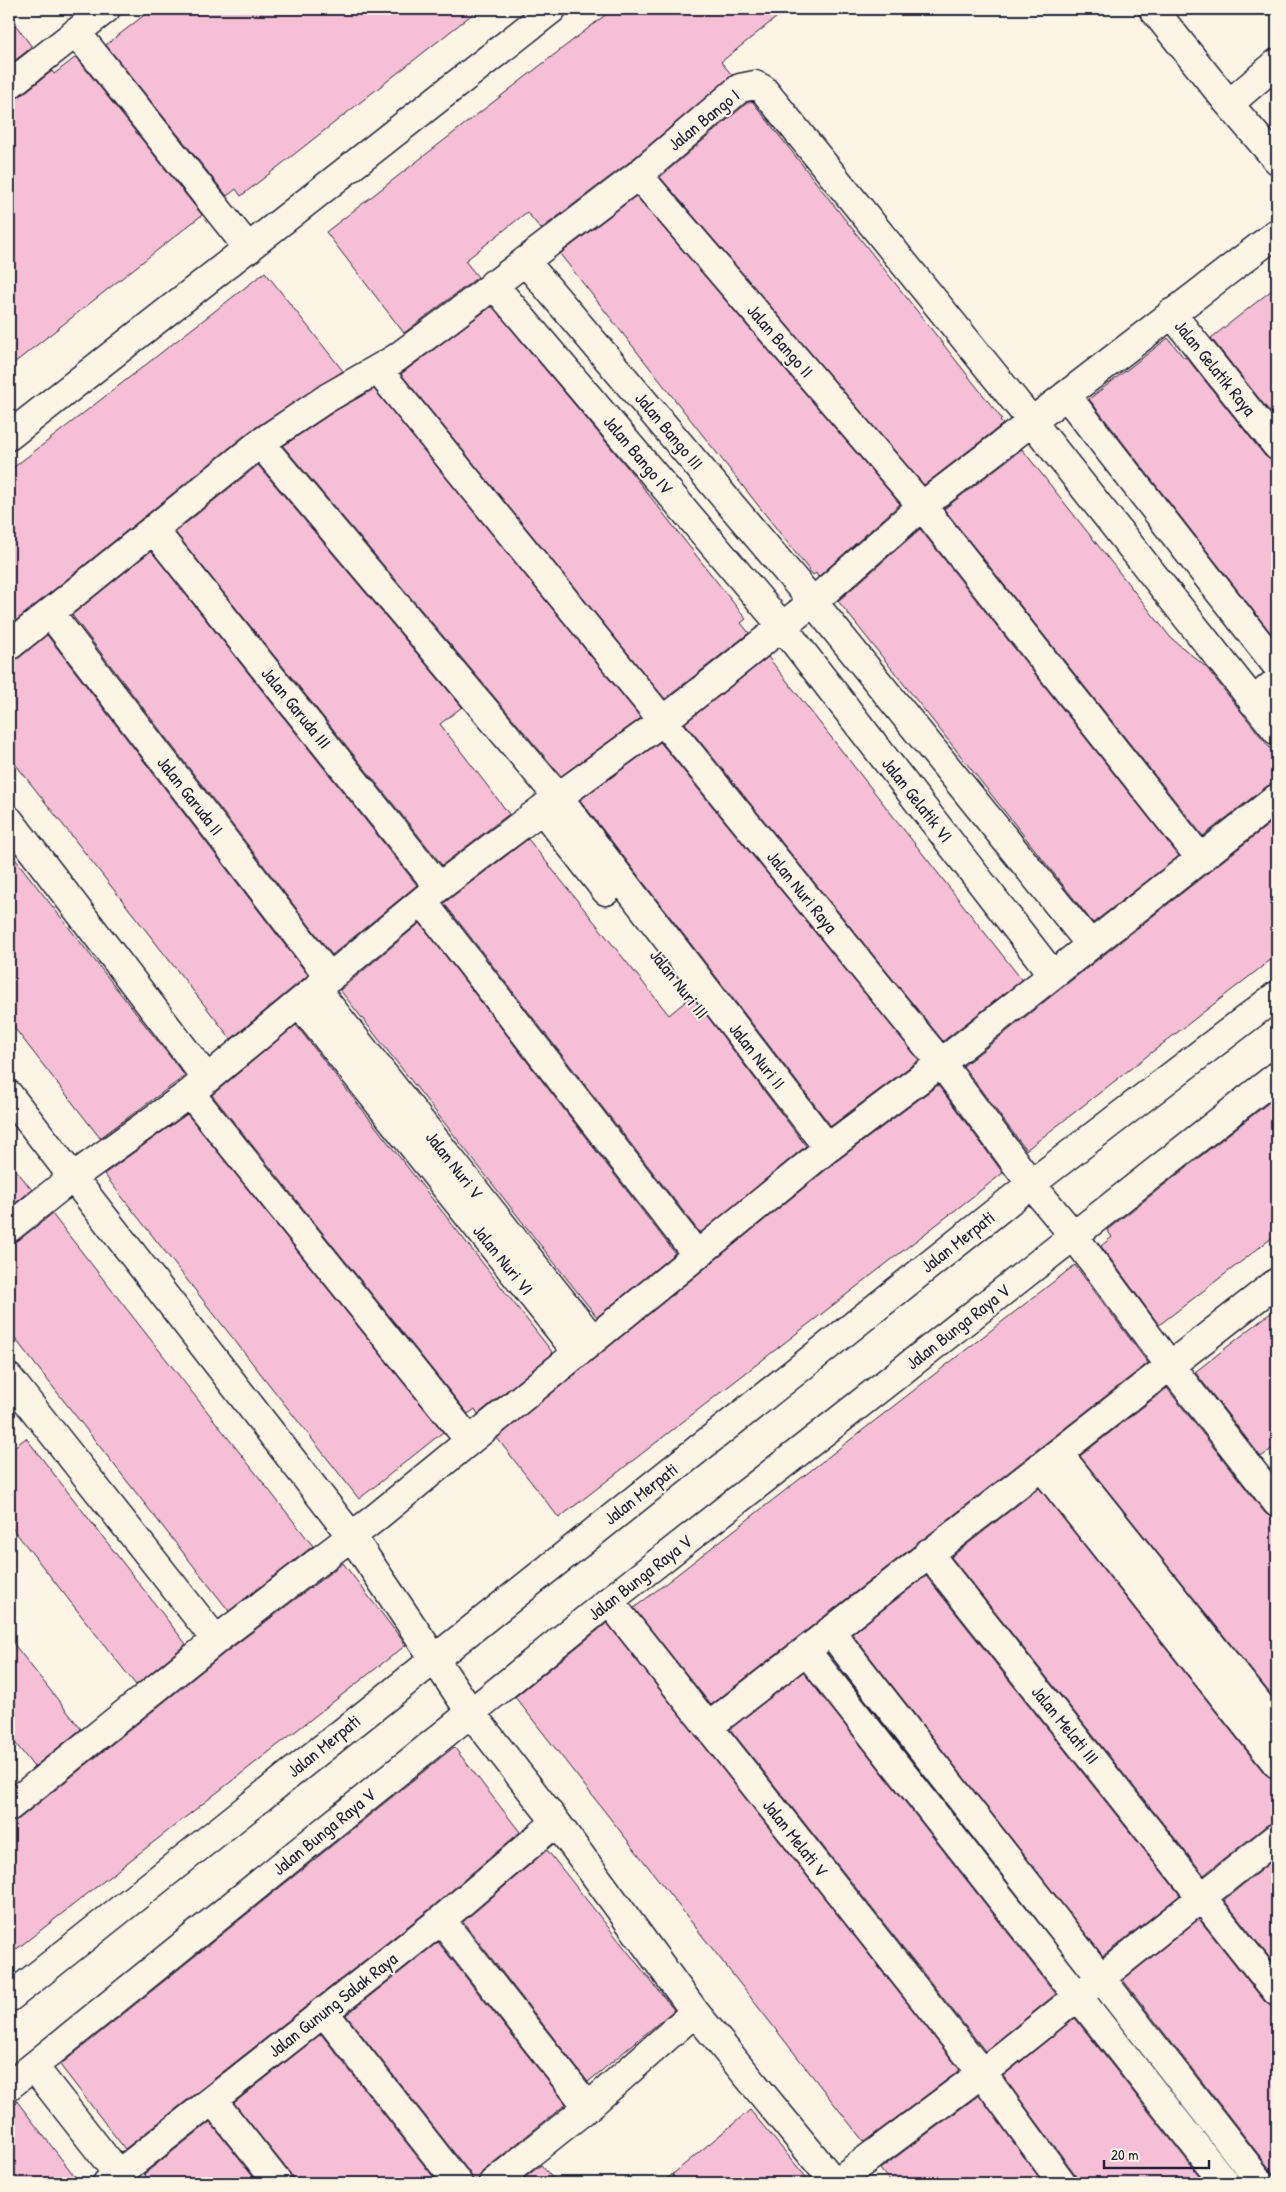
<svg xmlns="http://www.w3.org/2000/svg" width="1286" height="2192" font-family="'Patrick Hand',sans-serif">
  <rect width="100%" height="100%" fill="#fcf5e5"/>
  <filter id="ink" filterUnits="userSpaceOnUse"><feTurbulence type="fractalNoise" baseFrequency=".02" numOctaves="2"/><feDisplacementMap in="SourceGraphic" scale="10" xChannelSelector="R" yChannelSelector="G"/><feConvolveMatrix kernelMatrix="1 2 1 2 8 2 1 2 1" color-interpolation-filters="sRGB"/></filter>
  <g filter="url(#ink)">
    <path fill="#f7bfd5" stroke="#22223b" d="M152,9h327l-238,187 -5,-7 -9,7 -121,-151z
      M613,9h174l-66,53 11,13 -104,88 -87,66 -14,-17 -62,49 13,16 -74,56 -78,-101z
      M9,16l23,31 -23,18z
      M76,57l126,158 -193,152v-267l10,-3 33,-26 2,3z
      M752,101l250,318 -2,2 3,3 -79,61 -264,-308 87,-74z
      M636,196l264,308 -82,73 -2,-4 -3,2 -253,-321z
      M265,272l78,99 -93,60 -241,195v-155z
      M1277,286v135l-66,-83z
      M492,306l135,161 119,152 -5,4 8,10 -84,66 -264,-325z
      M1168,338l16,20 2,-1 79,99 6,4 6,1v180l-188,-242z
      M374,389l267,329 -80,58 -278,-330 52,-35z
      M1022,449l149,189 35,29 71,90v26l-10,3 -64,50 -259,-327z
      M258,465l204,242 -22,17 69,90 -67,51 -267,-333z
      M920,529l259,327 -86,67 -255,-322z
      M151,551l266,334 -85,70 -260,-340z
      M47,635l261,340 -77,64 -222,-283v-95l10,-3z
      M768,657l254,323 -79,61 -258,-318z
      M660,742l259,318 -88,66 -251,-326z
      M1277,818v137l-251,195 -63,-84z
      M528,839l141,176 23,-19 114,150 -106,87 -256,-330z
      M9,851l176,225 -85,62 -91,-117z
      M420,923l255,330 -78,64 -257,-327z
      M296,1025l257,328 -75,61 -3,-5 -7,5 -256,-319z
      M938,1085l65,88 -444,345 -62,-80 341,-278z
      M1277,1096v138l-118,91 -58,-79 11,-9 -5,-7z
      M187,1114l256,318 -84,67 -255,-325z
      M9,1161l23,29 -23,18z
      M52,1214l261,332 -84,65 -220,-280v-88l10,-3z
      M1075,1265l73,98 -437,342 -77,-97z
      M1277,1308v137l-16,12 -66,-85z
      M1167,1388l98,125 12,8v181l-197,-246z
      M26,1438l160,206 -50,41 -127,-161v-73z
      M1039,1488l226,286 6,4 6,1v43l-10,3 -63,50 -253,-318z
      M343,1563l63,82 -397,310v-133l10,-3 207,-167z
      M926,1576l254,319 -77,61 -251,-322z
      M607,1623l353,447 -96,72 -349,-445z
      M9,1638l72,91 -47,38 -25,-32z
      M803,1672l253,322 -71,57 -255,-322z
      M454,1747l66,85 -89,76 -306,241 -65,-84z
      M547,1850l127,160 -86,72 -125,-160z
      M1277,1857v110l-53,-67z
      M1199,1919l66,83 6,4 6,1v176l-4,-10 -150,-193z
      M438,1942l128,162 -83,67 -4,6 -1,6h-5l-3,-10 -124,-158z
      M1075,2018l130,165h-128l-2,-9 -72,-98z
      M321,2034l117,149h-145l-3,-10 -56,-70z
      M979,2095l64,88h-152l-11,-14z
      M16,2100l30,39 34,44h-71v-82z
      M750,2110l61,73h-149z
      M210,2122l48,61h-106l-8,-9z
      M541,2165l16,18h-39z"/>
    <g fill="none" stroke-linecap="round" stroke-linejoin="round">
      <defs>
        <path id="street" d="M1153,9l76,95 48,-41
          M76,32l173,217
          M9,85l97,-76
          M1229,104l48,56
          M638,175l284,331 279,353
          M525,261l288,341 277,342
          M493,284l289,342 270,348
          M1171,313l106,133
          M378,370l563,693 90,121 43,52 97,131 106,136
          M1066,395l211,271
          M9,436l543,-427
          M260,443l298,354 270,351
          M153,529l286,358
          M50,613l280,365
          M9,646l251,-203 67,-45 68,-39 53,-39 190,-145 102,-87 15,-3 8,4 270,334 244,308
          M1253,702l24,-21
          M542,809l64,82
          M9,820l198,259
          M423,902l274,353
          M316,989l277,351
          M299,1003l278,349
          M190,1093l279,347
          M9,1095l343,442 119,176 85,109 139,190 140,171 147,-110 295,-236
          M9,1228l64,-51 117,-84 249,-206 119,-90 105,-76 150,-119 109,-96 355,-273
          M9,1378l207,262
          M1058,1453l219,274
          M1041,1466l236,298
          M928,1553l349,439
          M609,1601l373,472 80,110
          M830,1631l431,552
          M806,1651l419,532
          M708,1727l569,-445
          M9,1807l207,-167 158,-121 454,-371 113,-85 336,-265
          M441,1920l147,187
          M9,1998l1022,-814 246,-189
          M323,2011l135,172
          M34,2067l91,116
          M9,2086l600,-485 668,-525
          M213,2101l65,82
          M107,2183l334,-263 115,-98
          M493,2183l95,-76 107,-95"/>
      </defs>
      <use href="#street" stroke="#22223b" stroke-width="31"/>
      <use href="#street" stroke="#fcf5e5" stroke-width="28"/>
    </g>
  </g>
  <g text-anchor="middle" stroke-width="4" stroke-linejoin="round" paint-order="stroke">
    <g font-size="18" fill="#22223b" stroke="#fcf5e5">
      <text transform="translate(704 120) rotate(-39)" y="6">Jalan Bango I</text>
      <text transform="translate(780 341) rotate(49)" y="6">Jalan Bango II</text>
      <text transform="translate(1215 368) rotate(51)" y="6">Jalan Gelatik Raya</text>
      <text transform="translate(669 431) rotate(50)" y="6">Jalan Bango III</text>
      <text transform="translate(638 455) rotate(50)" y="6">Jalan Bango IV</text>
      <text transform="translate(296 708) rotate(51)" y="6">Jalan Garuda III</text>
      <text transform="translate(190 796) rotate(52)" y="6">Jalan Garuda II</text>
      <text transform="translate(917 800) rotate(52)" y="6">Jalan Gelatik VI</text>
      <text transform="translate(802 892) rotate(51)" y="6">Jalan Nuri Raya</text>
      <text transform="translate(679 984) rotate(52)" y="6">Jalan Nuri III</text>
      <text transform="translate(757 1056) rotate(52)" y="6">Jalan Nuri II</text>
      <text transform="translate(454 1165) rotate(52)" y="6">Jalan Nuri V</text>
      <text transform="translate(958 1242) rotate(-38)" y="6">Jalan Merpati</text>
      <text transform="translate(503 1260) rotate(51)" y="6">Jalan Nuri VI</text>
      <text transform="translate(958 1327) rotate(-38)" y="6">Jalan Bunga Raya V</text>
      <text transform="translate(641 1494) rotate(-38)" y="6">Jalan Merpati</text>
      <text transform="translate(640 1578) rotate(-38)" y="6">Jalan Bunga Raya V</text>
      <text transform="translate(1065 1725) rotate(51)" y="6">Jalan Melati III</text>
      <text transform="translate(324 1746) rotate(-39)" y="6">Jalan Merpati</text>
      <text transform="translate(324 1832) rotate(-39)" y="6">Jalan Bunga Raya V</text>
      <text transform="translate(795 1838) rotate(52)" y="6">Jalan Melati V</text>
      <text transform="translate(333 2005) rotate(-38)" y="6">Jalan Gunung Salak Raya</text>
    </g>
  </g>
  <rect width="1286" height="2192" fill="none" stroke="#fcf5e5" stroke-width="30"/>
  <rect x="15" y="15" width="1256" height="2162" fill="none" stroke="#22223b" stroke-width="2" filter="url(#ink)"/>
  <path d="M1104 2160v8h105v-8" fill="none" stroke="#22223b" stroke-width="2.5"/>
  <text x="1111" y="2160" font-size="15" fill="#22223b" stroke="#fcf5e5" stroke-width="4" paint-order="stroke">20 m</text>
</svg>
